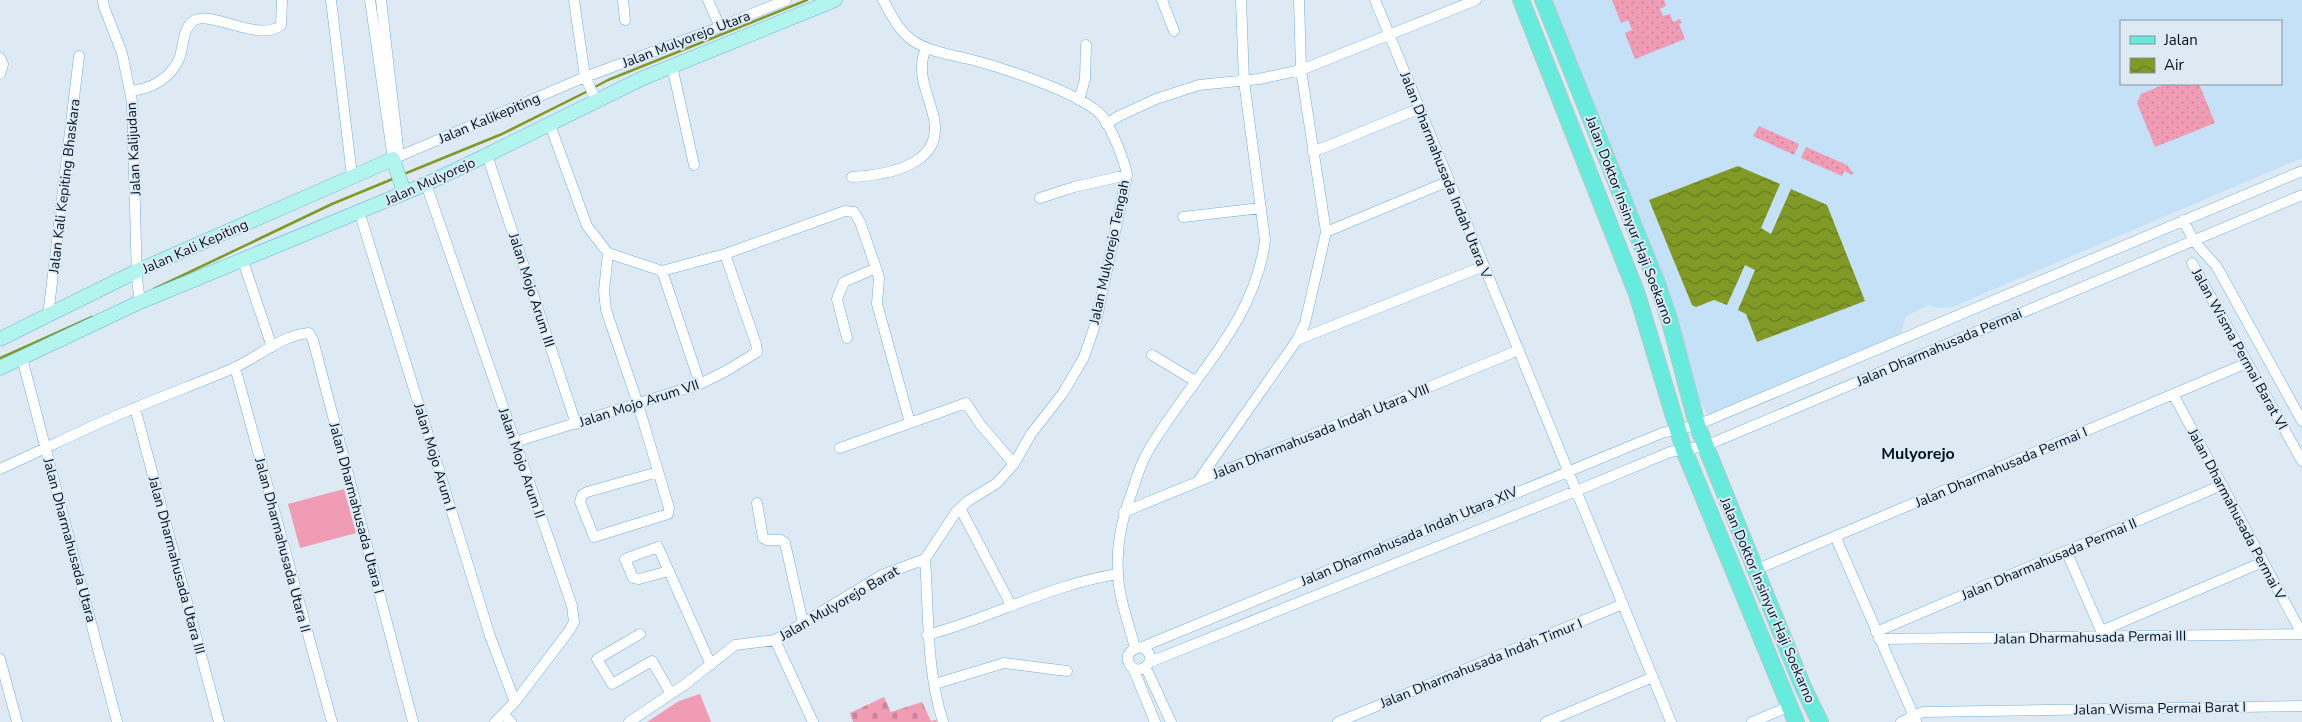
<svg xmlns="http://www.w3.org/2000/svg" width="2302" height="722" font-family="'Nunito Sans',sans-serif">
  <defs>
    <pattern id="grass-dots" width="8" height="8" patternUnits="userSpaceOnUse" patternTransform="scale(1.25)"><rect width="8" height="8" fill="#ef9cb4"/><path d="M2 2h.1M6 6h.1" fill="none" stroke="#cb859a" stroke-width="1.8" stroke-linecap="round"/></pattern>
    <pattern id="cemetery-stones" width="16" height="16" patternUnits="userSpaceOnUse" patternTransform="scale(1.25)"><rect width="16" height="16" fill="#ef9cb4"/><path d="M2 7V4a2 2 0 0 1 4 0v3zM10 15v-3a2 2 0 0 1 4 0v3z" fill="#cb859a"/></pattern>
    <pattern id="water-waves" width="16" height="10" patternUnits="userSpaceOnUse" patternTransform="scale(1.25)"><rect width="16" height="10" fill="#819a25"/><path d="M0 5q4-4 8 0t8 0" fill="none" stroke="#677c20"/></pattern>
  </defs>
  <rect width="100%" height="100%" fill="#ddeaf4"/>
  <path fill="#c5e1f7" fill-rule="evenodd" d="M1552,0h750v158l-350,149 -14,1 -9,-3 -23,11 -5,17 -187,81h-6l-8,-12 -30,-104zM2121,21h160v63h-160z"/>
  <path fill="url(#grass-dots)" d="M1612,0h52l2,6 -6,3 3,7 7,-2 3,8 7,-3 2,4 -3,1 6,15 -50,20 -10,-26 7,-3 -4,-10 -7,3z
    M2165,84h34l16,39 -60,24 -18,-44 4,-9z
    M1759,126l40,18 -5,11 -41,-19z
    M1806,147l41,18 6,8 -1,2 -8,-4 -2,5 -41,-18z"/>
  <path fill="url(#cemetery-stones)" d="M884,697l7,15 31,-10 9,19 5,-1 1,2h-84l-3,-9z"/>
  <path fill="#ef9cb4" d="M344,489l12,44 -56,15 -12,-44z
    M700,694l11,28h-64l32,-21z"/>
  <path fill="url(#water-waves)" d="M1738,166l42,18 -19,44 10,6 20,-45 36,16 38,96 -108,41 -11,-28 -8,-4 17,-40 -10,-5 -18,40 -13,-5 -18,7 -4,-2 -43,-105z"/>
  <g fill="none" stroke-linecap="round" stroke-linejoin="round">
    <path stroke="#819a25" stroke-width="2.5" d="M593,88l15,-8 199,-80
      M404,174l98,-40 86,-43
      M154,289l178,-85 63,-26
      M0,358l92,-41"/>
    <defs>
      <path id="minor" d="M103,0l1,7 18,46 10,49 5,177 3,23
        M331,0l21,176
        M370,0l23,159 192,-82 135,-50 66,-27
        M381,0l18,156
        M574,0l11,77 11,23
        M623,0l2,20
        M708,0l12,27
        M883,0c7,12 13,26 23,35 16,16 42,19 63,24 31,8 113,34 133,57 10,13 22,43 25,59l-31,147 -12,35 -21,36 -32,41 -17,30 -17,19 -29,18 -12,11 -31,47
        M1162,0l12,31
        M1375,0l296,722
        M0,58l3,6 -3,10
        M672,66l22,99
        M130,91c21,-2 40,-12 49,-32 5,-12 3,-32 16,-39 17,-9 66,23 86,5l1,-25
        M1079,100l6,-21 1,-34
        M1106,124l13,-8 37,-17 43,-14 60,-6 42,-9 175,-70
        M550,125l37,101 21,27 -4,38 2,19 32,94 31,104 -1,6 -74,23 -14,-35 2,-7 5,-3 71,-20
        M1313,152l105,-43
        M487,155l89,269
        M852,177c34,-2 91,-11 82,-58 -5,-25 -19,-45 -8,-71
        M426,184l146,422 2,16 -5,9 -54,71 -20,20
        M1040,198l34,-11 53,-12
        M359,211l131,425 25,66
        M1183,217l78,-9
        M2183,220l11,21 23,26 85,154
        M1326,232l123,-51
        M608,253l54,18 63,-17 120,-43 9,1 6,10 16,46 3,10 -2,26 33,119
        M243,261l29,86
        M2192,263l110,198
        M662,271l38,113
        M48,316l31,-260
        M847,338l-10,-39 7,-17 32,-14
        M1297,340l187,-74
        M1152,355l43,26
        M22,358l95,364
        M235,367l97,355
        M2173,394l129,240
        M135,408l84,314
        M515,442l185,-58 26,-13 31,-19 -1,-8 -31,-90
        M840,448l126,-45 14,21 34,40
        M0,469c45,-20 89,-43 135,-61 33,-14 66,-26 99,-40 22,-10 50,-34 75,-35l4,7 100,382
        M1198,481l99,-141 8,-17 21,-91 -25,-162 -2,-70
        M757,503l6,35 4,2h14l4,3 18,80
        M960,508l51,97
        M1124,512l395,-162
        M1835,536l81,185
        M2066,551l37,84
        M925,559c4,54 1,110 18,163
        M1755,570l492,-207
        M669,571l-30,8 -6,-1 -8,-19 33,-12 53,118
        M2101,631l162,-69
        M1876,632l346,-147
        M640,634l-43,25 15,25 40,-23 19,33
        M927,635c65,-17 124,-51 191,-61
        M1879,639l423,-5
        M775,640l38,82
        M1142,647c22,13 -6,33 -13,16 -5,-10 5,-15 13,-16l520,-214 35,-8 12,-5 593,-249
        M1135,648c-6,-24 -16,-49 -17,-74 -2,-28 4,-56 14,-82 4,-12 8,-27 15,-39 40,-71 108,-128 118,-213l-21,-159 -3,-81
        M0,659l17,63
        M1150,662l426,-171 94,-39 35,-6 597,-251
        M1133,668l22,54
        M1146,668l25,54
        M935,684l69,-21 63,8
        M503,714l8,8
        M629,722l58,-39 48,-38 40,-5 107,-65 43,-16
        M1338,722l285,-118
        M1546,722l107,-45
        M1752,722l36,-15
        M1901,722l22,-10 379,-6"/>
      <path id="secondary" d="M0,339l137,-68 256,-112 11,33
        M0,368l140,-66 286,-118 61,-29 156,-77 192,-78"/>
      <path id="primary" d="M1521,0l116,294 47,156 112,272
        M1543,0l115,286 12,36 27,103 106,262 17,35"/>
    </defs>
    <use href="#minor" stroke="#6eb0e0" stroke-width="11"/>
    <use href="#secondary" stroke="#6eb0e0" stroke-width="15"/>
    <use href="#primary" stroke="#c2c6ca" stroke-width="18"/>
    <use href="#minor" stroke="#fff" stroke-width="10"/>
    <use href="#secondary" stroke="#b2f5ee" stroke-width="14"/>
    <use href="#primary" stroke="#66ebdd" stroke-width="16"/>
  </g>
  <g text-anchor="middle" stroke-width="4" stroke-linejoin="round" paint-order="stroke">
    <g font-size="14" fill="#012" stroke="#ddeaf4">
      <text transform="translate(686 39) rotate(-21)" y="5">Jalan Mulyorejo Utara</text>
      <text transform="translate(489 118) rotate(-23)" y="5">Jalan Kalikepiting</text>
      <text transform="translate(133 149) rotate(-93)" y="5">Jalan Kalijudan</text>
      <text transform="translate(1446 175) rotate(68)" y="5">Jalan Dharmahusada Indah Utara V</text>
      <text transform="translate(430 181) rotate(-24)" y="5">Jalan Mulyorejo</text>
      <text transform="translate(64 186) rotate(-83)" y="5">Jalan Kali Kepiting Bhaskara</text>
      <text transform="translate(1630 220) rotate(69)" y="5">Jalan Doktor Insinyur Haji Soekarno</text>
      <text transform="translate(195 246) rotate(-24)" y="5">Jalan Kali Kepiting</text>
      <text transform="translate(1109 252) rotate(-78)" y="5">Jalan Mulyorejo Tengah</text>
      <text transform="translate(532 290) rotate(72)" y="5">Jalan Mojo Arum III</text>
      <text transform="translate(1939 347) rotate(-23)" y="5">Jalan Dharmahusada Permai</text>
      <text transform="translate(2240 349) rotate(61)" y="5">Jalan Wisma Permai Barat VI</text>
      <text transform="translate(639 403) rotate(-18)" y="5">Jalan Mojo Arum VII</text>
      <text transform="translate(1321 431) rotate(-22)" y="5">Jalan Dharmahusada Indah Utara VIII</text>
      <text transform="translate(435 457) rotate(73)" y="5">Jalan Mojo Arum I</text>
      <text transform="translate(522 463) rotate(71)" y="5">Jalan Mojo Arum II</text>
      <text transform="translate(2001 467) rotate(-23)" y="5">Jalan Dharmahusada Permai I</text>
      <text transform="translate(357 508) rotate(75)" y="5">Jalan Dharmahusada Utara I</text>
      <text transform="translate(2237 514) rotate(62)" y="5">Jalan Dharmahusada Permai V</text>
      <text transform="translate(1409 536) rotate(-23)" y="5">Jalan Dharmahusada Indah Utara XIV</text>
      <text transform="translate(70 540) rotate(75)" y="5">Jalan Dharmahusada Utara</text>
      <text transform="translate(283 545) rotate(75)" y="5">Jalan Dharmahusada Utara II</text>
      <text transform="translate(2049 559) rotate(-23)" y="5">Jalan Dharmahusada Permai II</text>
      <text transform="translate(177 565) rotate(75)" y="5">Jalan Dharmahusada Utara III</text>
      <text transform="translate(1768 600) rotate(67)" y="5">Jalan Doktor Insinyur Haji Soekarno</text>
      <text transform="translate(839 603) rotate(-30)" y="5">Jalan Mulyorejo Barat</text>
      <text transform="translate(2090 637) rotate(-1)" y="5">Jalan Dharmahusada Permai III</text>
      <text transform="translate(1481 663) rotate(-22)" y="5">Jalan Dharmahusada Indah Timur I</text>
      <text transform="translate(2160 708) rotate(-1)" y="5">Jalan Wisma Permai Barat I</text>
    </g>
    <g font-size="16" font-weight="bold" fill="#012" stroke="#ddeaf4">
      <text x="1918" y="459">Mulyorejo</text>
    </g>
  </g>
  <rect x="2120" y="20" width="162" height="65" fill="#ddeaf4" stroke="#8593a0"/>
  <rect x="2130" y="36" width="25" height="8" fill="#66ebdd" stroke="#8593a0"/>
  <text x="2164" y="45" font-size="15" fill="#001122">Jalan</text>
  <rect x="2130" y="58" width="25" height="15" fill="url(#water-waves)" stroke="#8593a0"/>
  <text x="2164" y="70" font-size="15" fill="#001122">Air</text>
</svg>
